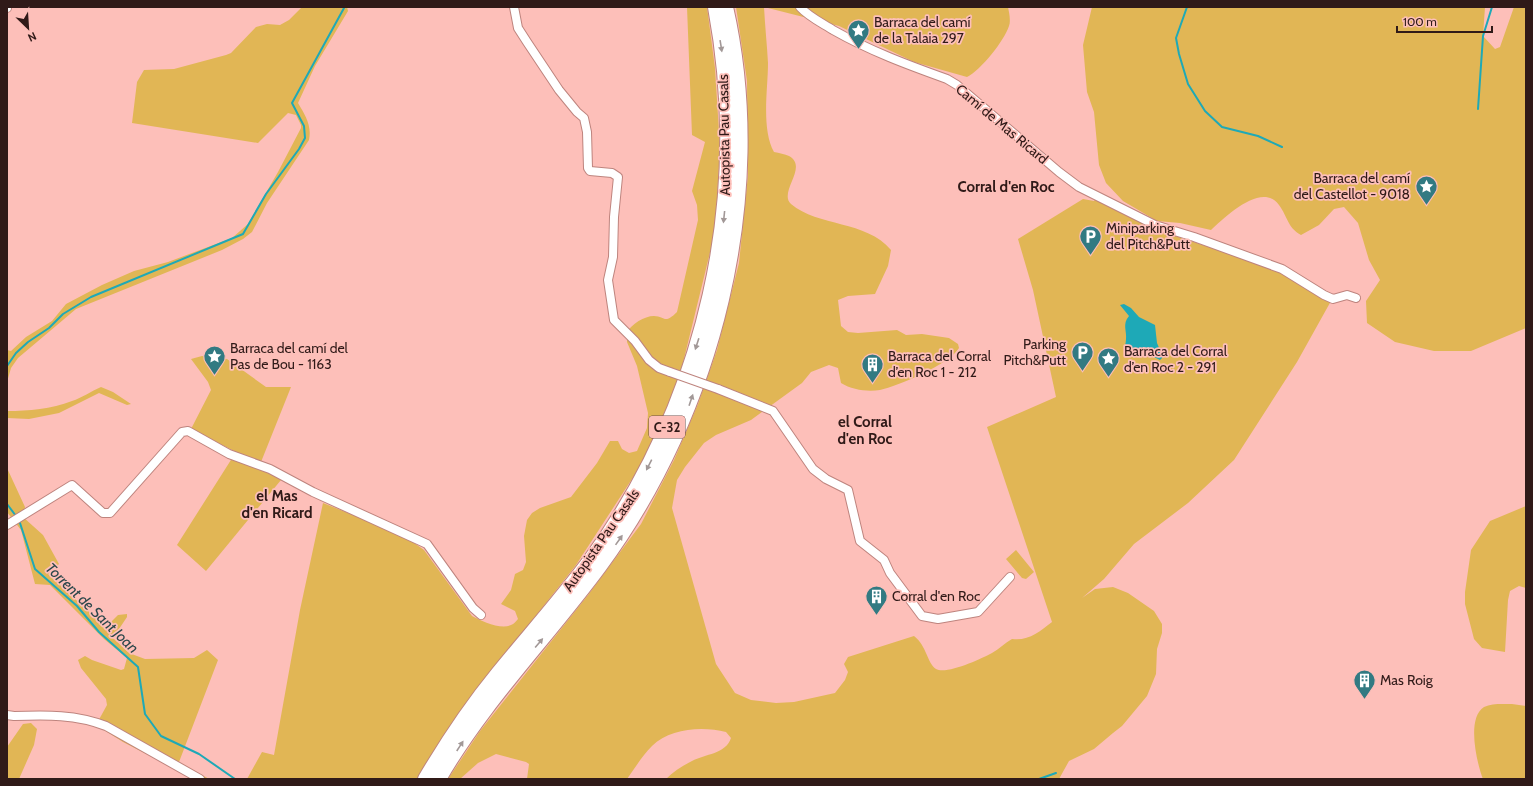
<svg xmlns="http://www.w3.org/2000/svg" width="1533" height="786" font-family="Cabin,sans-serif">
  <rect width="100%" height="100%" fill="#fdbfb9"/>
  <path fill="#e1b655" d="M302,7h45l1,4 -33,55 -17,37c7,12 14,22 11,37l-42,63 -15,29 -9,7 -21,11 -146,59 -58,49 -7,10 -4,14v-32l4,1 15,-14 26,-16 14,-17 36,-19 32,-14 34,-9 64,-24 16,-14 30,-52 23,-44v-3l-5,-10 -8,-2 -30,30 -126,-20 5,-41 7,-12 30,-1 52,-14 5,-2 25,-26 11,-3 13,1 9,-5z
    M687,7h20l8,61 5,80 -5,84 -33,135 -31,83 -21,32 -54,83 -119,151 -38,63h-172l15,-27 12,3 26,-145 23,-107 80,32 21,15 48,66c9,5 29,14 39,9 3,-1 5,-4 7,-6l-3,-8 -14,-7 10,-14 4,-16 8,-4 3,-8 -2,-26 3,-16 5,-7 8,-5 31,-11 26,-34 13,-22h8l4,8 7,4 8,-2 10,-23 1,-15 -11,-47 -10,-24v-10c5,-8 17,-16 27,-16 11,0 10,9 23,-4l21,-92 -1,-15 -5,-14 13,-49 -13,-7z
    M736,7h272c1,5 3,14 1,19 -5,15 -28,44 -42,51l-53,-15 -75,-36 -75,-19c1,19 3,38 4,56 0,27 -7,65 6,89 5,1 11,2 15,4 20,11 -11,36 2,48 27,23 75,16 100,46l-3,16 -13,28 -27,2 -10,4 3,26 7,6 10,1 39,-3 9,5 16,-1 27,4 9,6 1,4c-9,16 -61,38 -79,42 -12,2 -28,0 -39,-7l-3,-15 -9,-3 -18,7 -9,11 -51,37 -35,15 -12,8 -19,24 -8,13 -5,28 44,156 19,29 16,7 25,3 18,-1 41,-9 10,-13 3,-8 -4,-8 4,-7 66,-21c13,10 13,27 22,33 10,6 45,-10 56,-16 7,-4 13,-10 20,-14 17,2 27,-7 40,-17l-65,-195 69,-30 -23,-107 -15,-51 65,-40 11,2 4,-6 60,35 131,44 42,27 -34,61 -63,98 -46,43 -54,41 -30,35 -22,19 13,-9 18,-2 15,6 26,18 8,13v9l-5,16 -1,25 -9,22 -25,30 -9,7 -19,16 -25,12 -10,18h-393c7,-7 16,-13 26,-18 13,-7 34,-7 39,-23l-5,-6c-23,-6 -56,-4 -74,14 -10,10 -17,22 -25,33h-100l2,-15 -3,-2 -30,-8 -18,9 -18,16h-12l32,-48 108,-136 53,-71 33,-64 24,-56 19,-54 22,-87 9,-88 -1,-94z
    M1092,7h393l-2,29 12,13 5,-2 14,-40h12v321l-55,23h-37l-39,-9 -28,-19 -1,-22 14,-21 -11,-20 -11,-37 -14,-16 -10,2 -15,16 -18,10c-14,-8 -13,-18 -22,-30 -17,-24 -54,12 -68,25l-31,-7 -23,-2 -34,-20 -17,-18 -7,-18 -5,-53 -7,-20 -4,-47z
    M202,356l25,3 39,28h25l-32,80 22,13 -75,91 -29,-26 59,-93 -45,-23 20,-39 -3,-8 -17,-23z
    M101,387l12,5 18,12 -4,1 -28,-12 -40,20 -30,6 -22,-1v-7c22,0 44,-2 65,-10 10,-3 19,-10 29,-14z
    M7,468l18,39 -2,10 20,18 16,29 -11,10 52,48 10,1 8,-8 9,-1v3l-14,21 16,15 16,6 49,-1 13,-8 11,10 -39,102 30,17h-14l-72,-37 -27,-17 11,-20 -1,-6 -25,-31 -3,-8 7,-4 7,4 29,10 3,-1 3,-11 -23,-19 -54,-54 -15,-1 -14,-54 -14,-18z
    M1526,506v82l-7,-2 -9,5 -2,9 -3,52 -23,-4 -8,-9 -9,-35v-12l6,-42 19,-29z
    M1016,550l18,22 -8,7 -4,-1 -16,-19z
    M1512,704l14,2v73h-43c-6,-15 -17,-61 1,-72 8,-4 19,-3 28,-3z
    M31,723l6,6 -3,16 -15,34h-12v-32l16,-23z"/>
  <path fill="#1ea9b7" d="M1124,304l7,4 8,9 16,8 2,18 6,14 -3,3 -6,-3 -6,-8h-13l-6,3h-5c0,-5 2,-8 2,-13 1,-8 -4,-15 3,-23l-9,-11z"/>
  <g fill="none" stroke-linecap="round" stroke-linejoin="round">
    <path stroke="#1ea9b7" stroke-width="2" d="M1187,7l-11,31 3,16 9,30 17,27 17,16 36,9 24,11
      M1478,109l5,-73 9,-29
      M7,366l9,-13 12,-11 21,-14 14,-14 28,-17 152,-63 23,-40 33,-45 6,-11 -1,-12 -12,-23 52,-95
      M7,504l9,12
      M19,520l16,49 42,37 22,26 39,35 7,47 16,22 38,18 36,25
      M1039,779l17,-6"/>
    <defs>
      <path id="minor" d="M514,7l4,21 9,14 32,48 18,22 7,6 3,14 1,36 2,3 22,2 6,4 -4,40 -1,40 -5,23 6,40 21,21 14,19 10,8 11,4
        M800,7c9,10 22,16 33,23 37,21 75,35 114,49l10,6 102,87 20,15 76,38 39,12 88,32 42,26 9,4 14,-4 9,3
        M7,8v-1
        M718,389l55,22 40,58 13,10 22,11 12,51 24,19 6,13 32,43 16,3 40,-7 32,-35
        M7,525l65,-40 31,28h7l72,-81 6,-1 41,23 41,15 43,23 114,52 46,64 8,7
        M7,715l7,1c32,-1 62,-2 92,10l94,53"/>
      <path id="motorway" d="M425,779c22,-37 46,-73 73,-106 31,-38 64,-75 93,-114 115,-160 160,-359 124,-552
        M439,779c45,-78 108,-141 161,-213 114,-154 169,-370 126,-559"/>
    </defs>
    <use href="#minor" stroke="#be847e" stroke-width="10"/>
    <use href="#motorway" stroke="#be847e" stroke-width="16"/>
    <use href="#minor" stroke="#fff" stroke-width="8"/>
    <use href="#motorway" stroke="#fff" stroke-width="14"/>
    <defs>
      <path id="minor-bridge" d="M670,372l48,17"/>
    </defs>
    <use href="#minor-bridge" stroke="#be847e" stroke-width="10" stroke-linecap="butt"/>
    <use href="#minor-bridge" stroke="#fff" stroke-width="8"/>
  </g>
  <defs><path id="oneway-solid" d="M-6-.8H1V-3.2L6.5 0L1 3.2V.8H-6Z"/></defs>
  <g fill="#a29897">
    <use href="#oneway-solid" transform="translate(721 46) rotate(81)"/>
    <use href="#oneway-solid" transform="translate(724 217) rotate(96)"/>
    <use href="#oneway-solid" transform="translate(697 344) rotate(108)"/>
    <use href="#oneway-solid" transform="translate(691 400) rotate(-71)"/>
    <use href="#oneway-solid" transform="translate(649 465) rotate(117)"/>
    <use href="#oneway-solid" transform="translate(619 540) rotate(-55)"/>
    <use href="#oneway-solid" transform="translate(539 643) rotate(-50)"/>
    <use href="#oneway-solid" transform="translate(460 746) rotate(-57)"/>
  </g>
  <defs>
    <symbol id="sight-pin" viewBox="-11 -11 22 30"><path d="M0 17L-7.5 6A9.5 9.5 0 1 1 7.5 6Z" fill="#327a82" stroke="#fdbfb9"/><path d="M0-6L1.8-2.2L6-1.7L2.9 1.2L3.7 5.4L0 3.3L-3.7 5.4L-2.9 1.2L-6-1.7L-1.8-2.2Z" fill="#fff"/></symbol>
    <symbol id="parking-pin" viewBox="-11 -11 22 30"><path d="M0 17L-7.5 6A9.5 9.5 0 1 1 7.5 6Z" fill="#327a82" stroke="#fdbfb9"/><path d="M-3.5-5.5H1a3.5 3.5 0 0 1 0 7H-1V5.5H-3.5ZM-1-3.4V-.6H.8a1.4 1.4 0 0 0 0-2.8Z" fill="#fff"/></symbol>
    <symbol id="building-pin" viewBox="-11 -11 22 30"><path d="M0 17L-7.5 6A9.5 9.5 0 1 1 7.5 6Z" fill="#327a82" stroke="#fdbfb9"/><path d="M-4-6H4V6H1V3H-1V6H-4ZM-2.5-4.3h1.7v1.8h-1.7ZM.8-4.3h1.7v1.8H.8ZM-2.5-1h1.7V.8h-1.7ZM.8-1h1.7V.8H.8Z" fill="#fff"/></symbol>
  </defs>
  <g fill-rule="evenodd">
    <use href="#sight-pin" x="846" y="18" width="25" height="34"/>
    <use href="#sight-pin" x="1414" y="174" width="25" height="34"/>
    <use href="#parking-pin" x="1078" y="224" width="25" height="34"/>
    <use href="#parking-pin" x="1070" y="340" width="25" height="34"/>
    <use href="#sight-pin" x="202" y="344" width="25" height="34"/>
    <use href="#sight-pin" x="1096" y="346" width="25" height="34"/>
    <use href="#building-pin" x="860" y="352" width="25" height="34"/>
    <use href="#building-pin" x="864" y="584" width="25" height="34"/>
    <use href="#building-pin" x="1352" y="668" width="25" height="34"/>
  </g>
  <g text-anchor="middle" stroke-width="3.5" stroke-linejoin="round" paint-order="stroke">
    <rect fill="#fdbfb9" stroke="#6e4c48" stroke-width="1" x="649" y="416" width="36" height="22" rx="3"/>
    <g font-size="13" font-weight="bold" fill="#301a18">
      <text x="667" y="432">C-32</text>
    </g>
    <g font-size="14" fill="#301a18" stroke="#fdbfb9" text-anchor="start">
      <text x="874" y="27">Barraca del camí<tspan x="874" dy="16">de la Talaia 297</tspan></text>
      <text x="1410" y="183" text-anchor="end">Barraca del camí<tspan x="1410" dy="16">del Castellot - 9018</tspan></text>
      <text x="1106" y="233">Miniparking<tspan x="1106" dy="16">del Pitch&amp;Putt</tspan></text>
      <text x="1066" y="349" text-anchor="end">Parking<tspan x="1066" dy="16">Pitch&amp;Putt</tspan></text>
      <text x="230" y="353">Barraca del camí del<tspan x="230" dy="16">Pas de Bou - 1163</tspan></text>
      <text x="1124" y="356">Barraca del Corral<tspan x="1124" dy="16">d’en Roc 2 - 291</tspan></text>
      <text x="888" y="361">Barraca del Corral<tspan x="888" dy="16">d’en Roc 1 - 212</tspan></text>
      <text x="892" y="601">Corral d'en Roc</text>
      <text x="1380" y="685">Mas Roig</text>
    </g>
    <g font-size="14" fill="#301a18" stroke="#fdbfb9">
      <text transform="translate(1002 124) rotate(40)" y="5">Camí de Mas Ricard</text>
      <text transform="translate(724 135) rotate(-91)" y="5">Autopista Pau Casals</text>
      <text transform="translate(601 540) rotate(-55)" y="5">Autopista Pau Casals</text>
    </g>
    <g font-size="15" font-weight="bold" fill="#301a18" stroke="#fdbfb9">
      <text x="1006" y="192">Corral d'en Roc</text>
      <text x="865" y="427">el Corral<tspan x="865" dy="17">d'en Roc</tspan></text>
      <text x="277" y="501">el Mas<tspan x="277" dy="17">d'en Ricard</tspan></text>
    </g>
    <g font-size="15" font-style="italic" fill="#2b464a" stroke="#fdbfb9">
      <text transform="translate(92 608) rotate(44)" y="5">Torrent de Sant Joan</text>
    </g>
  </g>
  <rect width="1533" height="786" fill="none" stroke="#301a18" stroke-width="16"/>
  <g transform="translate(28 28) rotate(155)" stroke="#fdbfb9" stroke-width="3" paint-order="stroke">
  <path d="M0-3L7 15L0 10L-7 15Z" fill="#301a18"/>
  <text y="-6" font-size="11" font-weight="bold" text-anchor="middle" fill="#301a18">N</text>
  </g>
  <path d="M1397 26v6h95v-6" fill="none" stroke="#301a18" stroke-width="2"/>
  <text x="1403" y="26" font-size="12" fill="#301a18" stroke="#fdbfb9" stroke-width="3" paint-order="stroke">100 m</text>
</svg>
